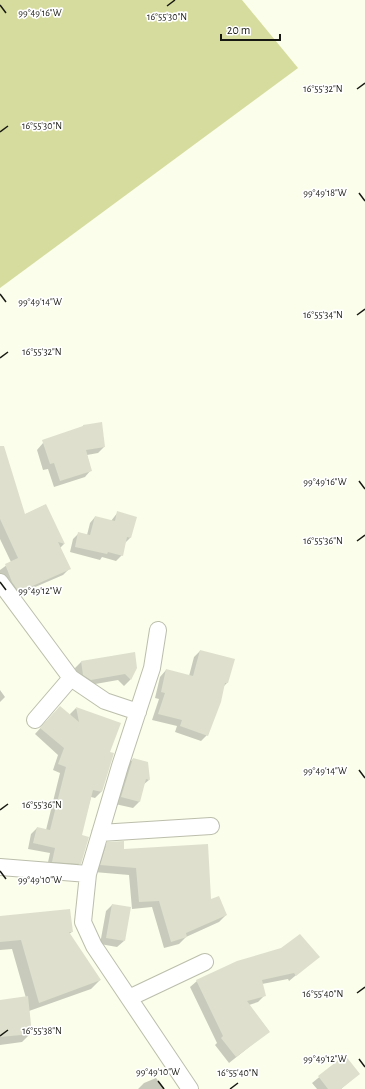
<svg xmlns="http://www.w3.org/2000/svg" width="365" height="1089" font-family="'Alegreya Sans',sans-serif">
  <rect width="100%" height="100%" fill="#fbfeea"/>
  <path fill="#d6dc9d" d="M0,0h242l56,68 -298,220z"/>
  <path fill="#0003" d="M84,426l20,21 -6,6 -11,2 4,15 -6,7 -31,10 -6,-18 -5,1 -6,-20 6,-7z
    M0,457l24,58 21,-10 19,39 -4,4 10,20 -7,7 -51,22 -6,-8 -6,-16v-3l11,-8 -11,-23z
    M118,512l18,6 -6,20 -5,5 -3,12 -6,6 -14,-4 -2,3 -30,-8 3,-13 6,-6 8,2 3,-12 5,-6 16,4z
    M200,651l27,32 -4,4 -16,48 -6,6 -26,-9 2,-6 -25,-6 7,-21 -4,-1 5,-21 6,-7 23,6 5,-19z
    M81,662l55,6 -6,12 -6,6 -6,-6 -34,6 -7,-5 -2,-13z
    M0,690l5,7 -5,5z
    M76,708l33,45 -8,39 -6,6 -4,-1 -10,38 -1,28 -6,6 -27,-2 3,-14 -22,-4 3,-15 6,-6 9,2 14,-57 -7,-3 5,-15 -23,-21 19,-21 17,4 -1,-3z
    M133,759l16,21 -6,5 -4,17 -6,6 -18,-4 11,-38z
    M108,843l102,57 16,15 -7,7 -33,15 -7,7 -15,4 -12,-41 -20,2 -3,-34 -35,-3 7,-22z
    M112,905l12,36 -7,6 -17,-3 6,-33z
    M0,916l72,16 -3,2 31,46 -9,9 -62,22 2,22 -9,9 -22,3v-44l26,-3 -14,-49 -12,1z
    M318,957l-29,24 -1,-2 -26,5 2,12 -6,6 -9,3 20,26 -40,32 -14,-18 2,-2 -27,-56 7,-6z
    M344,1057l14,17 -17,15h-24l-5,-6z
    M156,1078l9,11h-27l6,-6z"/>
  <path fill="#dee0cd" d="M102,422l3,25 -19,3 6,21 -32,10 -6,-18 -4,1 -8,-24 41,-14v-1z
    M0,446h4l21,68 21,-10 19,40 -7,-2 13,27 -52,23 -7,-10 -7,-18 13,-6 -18,-39z
    M117,511l20,6 -6,21 -4,-1 -4,19 -15,-4 -1,2 -32,-7 3,-15 12,3 5,-19 20,5z
    M200,650l35,9 -7,24h-3l-4,19 -13,34 -28,-10 2,-6 -24,-6 7,-21 -4,-1 5,-23 27,7z
    M135,652l2,16 -6,12 -6,-6 -34,6 -8,-5 -2,-14z
    M60,706l19,16 -3,-15 45,16 -11,29 4,1 -12,39 -9,-2 -11,45 7,2 -8,27 -29,-2 3,-14 -22,-5 4,-16 13,3 16,-63 -8,-3 6,-16 -24,-20z
    M133,758l15,4 2,18 -4,-1 -6,23 -19,-5z
    M124,841v8l84,-5 3,55 8,-3 8,19 -41,18 1,4 -16,5 -12,-41 -20,1 -3,-34 -36,-3 7,-23z
    M112,904l19,3 -6,34 -19,-3z
    M70,909l3,23h-4l32,48 -62,23 -18,-63 -21,2v-26z
    M300,934l20,23 -24,19 -2,-3 -32,7 4,16 -19,5 23,31 -34,25 -15,-19 2,-2 -27,-56 41,-19 44,-13z
    M28,996l4,38 -32,3v-37z
    M345,1055l15,19 -19,15h-13l-10,-13z"/>
  <g fill="none" stroke-linecap="round" stroke-linejoin="round">
    <defs>
      <path id="street" d="M0,582l71,96 34,23 33,11
        M158,630l-6,38 -32,98 -32,108 -5,48 11,24 96,143
        M35,720l36,-42
        M100,833l111,-7
        M0,867l88,7
        M129,998l76,-36"/>
    </defs>
    <use href="#street" stroke="#bcbeac" stroke-width="18"/>
    <use href="#street" stroke="#fff" stroke-width="16"/>
  </g>
  <path fill="none" stroke="#181912" stroke-width="1.5" d="M0,5l6,8M167,6l8,-6M357,89l8,-6M0,132l8,-6M359,193l6,8M0,294l6,8M357,315l8,-6M0,358l8,-6M359,481l6,8M357,541l8,-6M0,582l6,8M359,770l6,8M0,810l8,-6M0,871l6,8M357,993l8,-6M0,1036l8,-6M359,1059l6,8M158,1081l6,8M230,1089l8,-6"/>
  <g font-size="10" text-anchor="middle" fill="#181912" stroke="#fff" stroke-width="3.5" stroke-linejoin="round" paint-order="stroke">
    <text x="40" y="16">99°49'16"W</text>
    <text x="167" y="20">16°55'30"N</text>
    <text x="323" y="92">16°55'32"N</text>
    <text x="42" y="129">16°55'30"N</text>
    <text x="325" y="196">99°49'18"W</text>
    <text x="40" y="305">99°49'14"W</text>
    <text x="323" y="318">16°55'34"N</text>
    <text x="42" y="355">16°55'32"N</text>
    <text x="325" y="485">99°49'16"W</text>
    <text x="323" y="544">16°55'36"N</text>
    <text x="40" y="594">99°49'12"W</text>
    <text x="325" y="774">99°49'14"W</text>
    <text x="42" y="808">16°55'36"N</text>
    <text x="40" y="883">99°49'10"W</text>
    <text x="323" y="997">16°55'40"N</text>
    <text x="42" y="1034">16°55'38"N</text>
    <text x="325" y="1062">99°49'12"W</text>
    <text x="158" y="1075">99°49'10"W</text>
    <text x="238" y="1076">16°55'40"N</text>
  </g>
  <path d="M221 34v6h59v-6" fill="none" stroke="#181912" stroke-width="2"/>
  <text x="227" y="34" font-size="12" fill="#181912" stroke="#ffffff" stroke-width="3" paint-order="stroke">20 m</text>
</svg>
